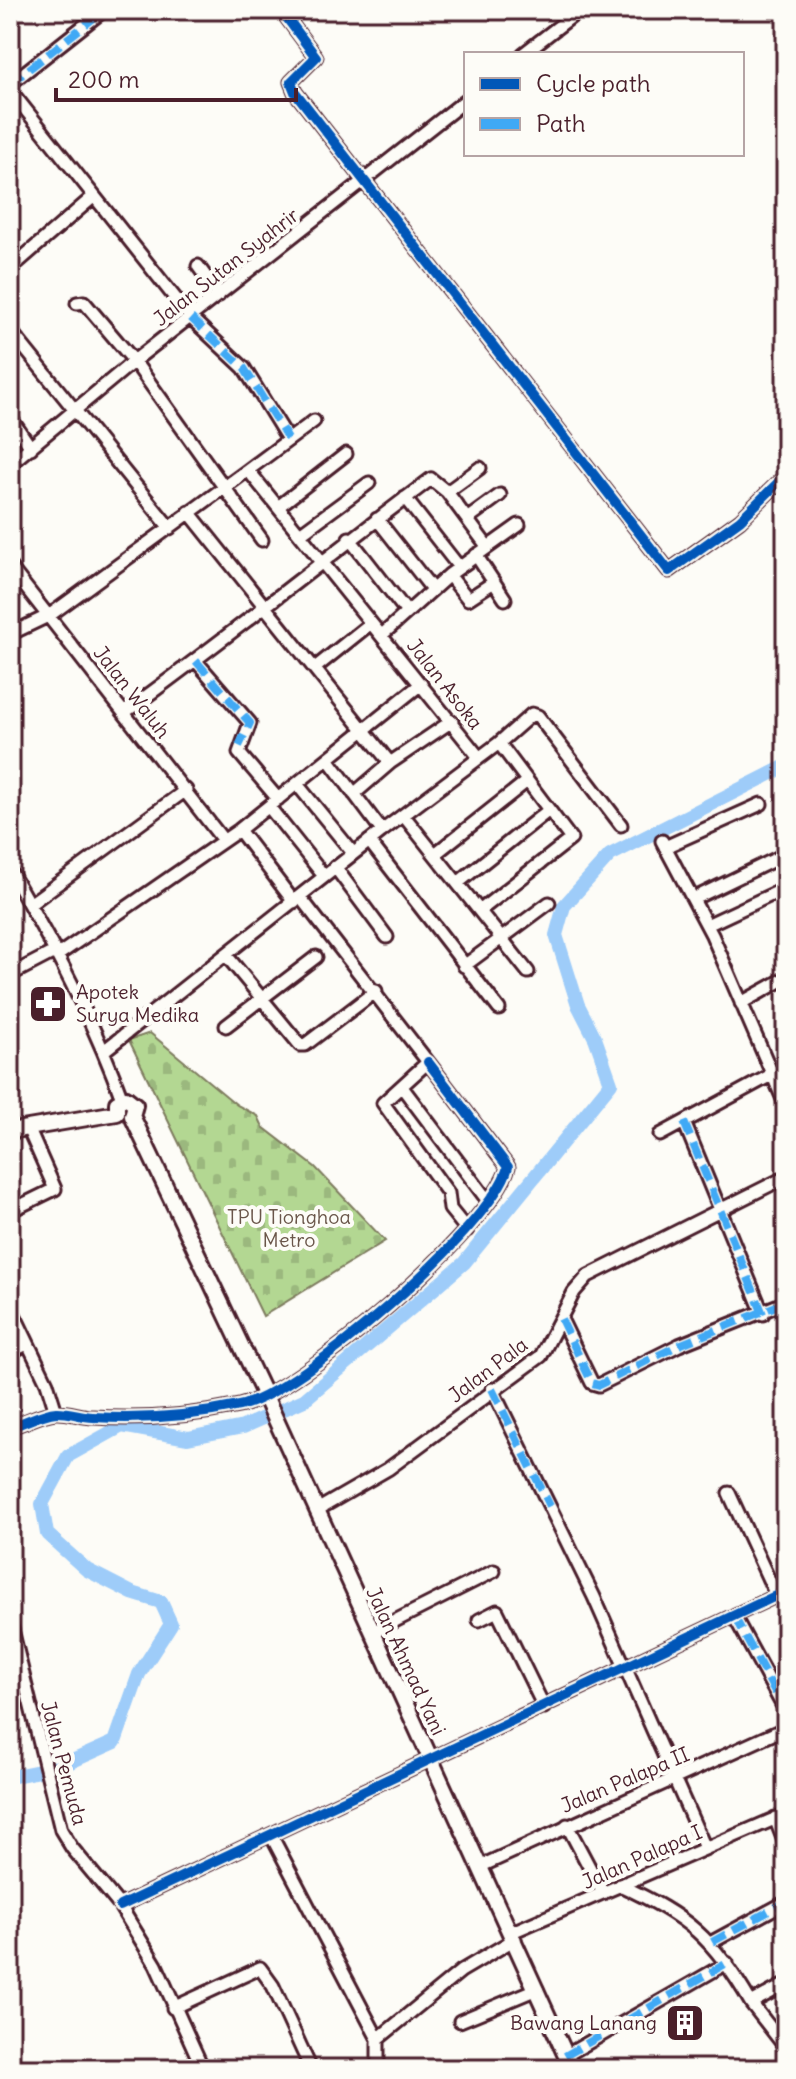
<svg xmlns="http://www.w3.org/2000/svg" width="796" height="2079" font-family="Delius,sans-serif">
  <defs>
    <pattern id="cemetery-stones" width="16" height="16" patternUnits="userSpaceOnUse" patternTransform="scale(2)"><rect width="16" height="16" fill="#b3d792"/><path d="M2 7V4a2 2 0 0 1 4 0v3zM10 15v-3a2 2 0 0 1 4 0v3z" fill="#9bb87e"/></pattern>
  </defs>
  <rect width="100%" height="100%" fill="#fdfcf7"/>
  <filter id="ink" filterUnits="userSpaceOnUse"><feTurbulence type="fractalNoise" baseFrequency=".0125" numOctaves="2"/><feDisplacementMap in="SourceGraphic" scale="16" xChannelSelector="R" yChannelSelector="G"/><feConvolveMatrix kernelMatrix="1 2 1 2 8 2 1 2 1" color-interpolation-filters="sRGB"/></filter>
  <g filter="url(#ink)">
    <path fill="url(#cemetery-stones)" stroke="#7e7b5e" stroke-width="2" d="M150,1033l87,72 21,11 5,11 52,40 70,74 -122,75 -134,-276z"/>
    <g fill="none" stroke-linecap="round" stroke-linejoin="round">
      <path stroke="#9eccf9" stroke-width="14" d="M10,1777l49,-10 56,-25 24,-68 32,-50 -10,-22 -29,-9 -45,-23 -40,-36 -5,-30 26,-48 54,-30 66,12 55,-11 61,-27 160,-137 147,-180 -16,-45 -17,-33 -22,-70 8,-29 46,-51 176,-89"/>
      <defs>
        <path id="minor" d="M281,10l35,47 -25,25 4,10 374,479 71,-51 46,-45
          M523,54l57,-44
          M10,84l94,-74
          M10,90l181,228 53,50 44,71
          M198,266l21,29
          M10,269l83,-72
          M77,303l7,-1 50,59 128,179
          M10,330l160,198
          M10,417l21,31
          M10,464l124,-103 332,-261
          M248,470l66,-49
          M447,492l33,-24
          M405,498l54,69
          M278,507l68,-53
          M189,512l201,251
          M377,519l55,70
          M467,519l33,-24
          M300,534l69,-51
          M349,538l57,73
          M476,555l29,44
          M10,567l213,273
          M449,575l19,24 26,-17
          M10,634l40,-19 198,-145 230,286
          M383,634l66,-59 70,-50
          M196,661l54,62 -11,30 39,46
          M315,668l56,-45
          M125,712c104,-75 203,-156 306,-233l16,13 40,54
          M329,760l53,71
          M297,784l56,69
          M354,794l36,-31 62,-42
          M269,807l55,69
          M404,816l124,156
          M239,830l55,72
          M369,841l130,168
          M662,841l50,94 74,171
          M665,847l96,-43
          M435,854l92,-73
          M335,867l52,70
          M10,871c43,74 83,148 112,228
          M459,882l90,-72
          M300,897l128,165 -45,41 65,90 2,16 17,21
          M693,899l93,-45
          M30,904l156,-114
          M482,909l89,-70 -72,-96
          M707,925l79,-37
          M58,955l181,-125 182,-146
          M226,955l74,90h5l71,-54
          M464,966l85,-63
          M10,975l46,-24
          M741,1003l45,-25
          M226,1026l90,-69
          M105,1050l277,-219 117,-88 33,-29 6,2 83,109
          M402,1087l86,114
          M684,1122l79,192
          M660,1135l126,-68
          M10,1211l45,-22 -27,-61
          M10,1306l37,77 9,29
          M561,1319l31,64 7,2 80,-40 107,-43
          M10,1352l17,-8
          M492,1389l102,208 111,251
          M10,1427c14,-4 32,-14 46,-15 12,-1 25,5 37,5 47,3 99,-1 146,-11 60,-12 253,-179 269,-239l-80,-105
          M729,1493l47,102
          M317,1510l71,-41 153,-113 33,-64 14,-16 198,-99
          M734,1616l52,96
          M479,1620l18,-9 47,96
          M10,1621l51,209 11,18 48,58 36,59 47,104
          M373,1632l121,-61
          M775,1818l11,28
          M567,1825l36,68
          M271,1835l107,204v30
          M479,1867l307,-139
          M620,1885c68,32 93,52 131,118l35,-19
          M120,1906l666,-315
          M512,1932l274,-118
          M712,1942l74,-40
          M751,2003l35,45
          M173,2008l87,-40 13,18 38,83
          M460,2021l77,-32
          M378,2039l83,-68 54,-32
          M565,2056l162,-93"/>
        <path id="major" d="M117,1113v-10l9,-5 9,7 -3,11
          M132,1116l134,282 306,671
          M10,1131l107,-18"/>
      </defs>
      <use href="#minor" stroke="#4a1f2b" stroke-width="17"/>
      <use href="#major" stroke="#4a1f2b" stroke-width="20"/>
      <use href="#minor" stroke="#fdfcf7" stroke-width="11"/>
      <use href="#major" stroke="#fdfcf7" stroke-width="14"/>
      <path stroke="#3fa9f5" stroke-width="8" stroke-dasharray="16 8" stroke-linecap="butt" d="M10,84l94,-74
        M191,318l53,50 44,71
        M196,661l54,62 -11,23
        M684,1122l79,192
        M561,1319l31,64 7,2 80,-40 107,-43
        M492,1389l58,117
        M734,1616l52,96
        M712,1942l74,-40
        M565,2056l162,-93"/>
      <defs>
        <path id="cycleway" d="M281,10l35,47 -25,25 4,10 374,479 71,-51 46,-45
          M10,1427c14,-4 32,-14 46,-15 12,-1 25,5 37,5 47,3 99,-1 146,-11 60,-12 253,-179 269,-239l-80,-105
          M120,1906l666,-315"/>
      </defs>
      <use href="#cycleway" stroke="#fdfcf7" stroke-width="15"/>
      <use href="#cycleway" stroke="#0057b8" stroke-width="10"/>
    </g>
  </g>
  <defs>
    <symbol id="pharmacy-square" viewBox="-11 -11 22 22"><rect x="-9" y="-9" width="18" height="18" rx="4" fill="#4a1f2b" stroke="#fdfcf7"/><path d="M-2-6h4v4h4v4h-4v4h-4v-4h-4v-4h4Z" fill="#fff"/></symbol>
    <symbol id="building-square" viewBox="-11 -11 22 22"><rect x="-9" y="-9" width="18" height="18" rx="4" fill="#4a1f2b" stroke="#fdfcf7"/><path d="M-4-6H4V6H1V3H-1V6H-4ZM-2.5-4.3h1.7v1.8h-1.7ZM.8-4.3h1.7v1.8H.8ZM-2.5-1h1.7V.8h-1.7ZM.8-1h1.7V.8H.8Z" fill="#fff"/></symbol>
  </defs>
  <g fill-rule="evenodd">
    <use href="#pharmacy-square" x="26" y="982" width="44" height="44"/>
    <use href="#building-square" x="663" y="2001" width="44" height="44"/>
  </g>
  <g text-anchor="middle" stroke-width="8" stroke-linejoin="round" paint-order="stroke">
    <g font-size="20" fill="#4a1f2b" stroke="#fdfcf7">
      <text transform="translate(226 267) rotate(-38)" y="7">Jalan Sutan Syahrir</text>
      <text transform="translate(445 684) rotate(52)" y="7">Jalan Asoka</text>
      <text transform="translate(132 692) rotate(52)" y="7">Jalan Waluh</text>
      <text transform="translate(488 1370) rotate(-37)" y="7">Jalan Pala</text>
      <text transform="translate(406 1661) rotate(65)" y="7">Jalan Ahmad Yani</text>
      <text transform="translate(64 1763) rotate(75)" y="7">Jalan Pemuda</text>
      <text transform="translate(625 1780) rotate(-23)" y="7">Jalan Palapa II</text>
      <text transform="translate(642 1857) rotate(-24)" y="7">Jalan Palapa I</text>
    </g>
    <g font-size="20" fill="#4a1f2b" stroke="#fdfcf7" text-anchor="start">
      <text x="76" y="999">Apotek<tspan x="76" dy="23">Surya Medika</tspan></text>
      <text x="657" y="2030" text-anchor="end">Bawang Lanang</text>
    </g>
    <g font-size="20" fill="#6a564a" stroke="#fdfcf7">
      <text x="289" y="1224">TPU Tionghoa<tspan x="289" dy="23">Metro</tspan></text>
    </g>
  </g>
  <rect width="796" height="2079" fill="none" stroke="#fdfcf7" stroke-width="40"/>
  <rect x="20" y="20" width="756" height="2039" fill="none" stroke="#4a1f2b" stroke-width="3" filter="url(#ink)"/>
  <rect x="464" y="52" width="280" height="104" fill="#fdfcf7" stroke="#b5a4a5" stroke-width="2"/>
  <rect x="480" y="78" width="40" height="12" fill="#0057b8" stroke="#b5a4a5" stroke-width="2"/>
  <text x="536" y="92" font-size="24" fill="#4a1f2b">Cycle path</text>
  <rect x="480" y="118" width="40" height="12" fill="#3fa9f5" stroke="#b5a4a5" stroke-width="2"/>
  <text x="536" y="132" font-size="24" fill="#4a1f2b">Path</text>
  <path d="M56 88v12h240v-12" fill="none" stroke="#4a1f2b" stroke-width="4"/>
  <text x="68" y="88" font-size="24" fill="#4a1f2b" stroke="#fdfcf7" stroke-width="6" paint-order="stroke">200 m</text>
</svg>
